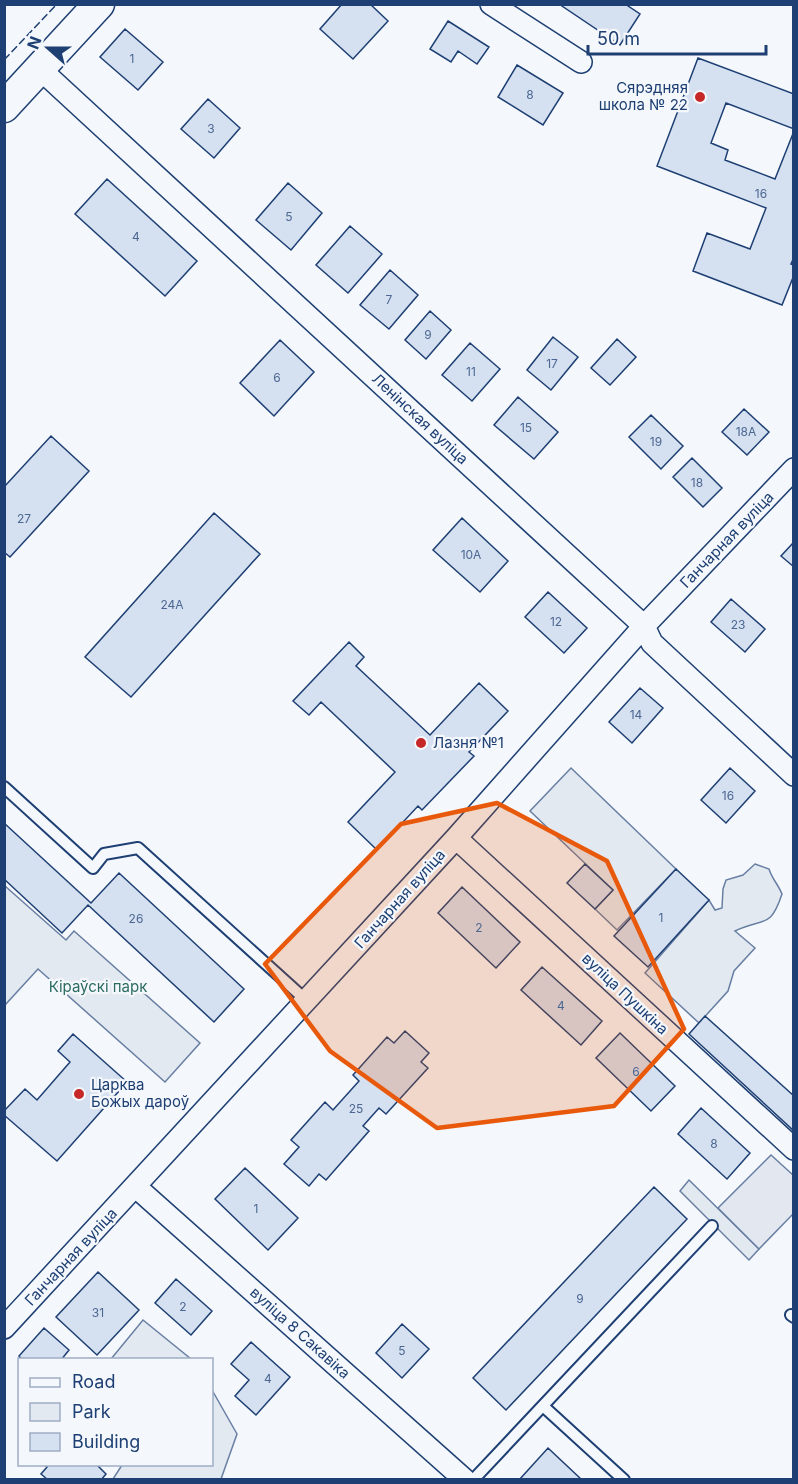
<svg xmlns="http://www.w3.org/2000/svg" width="798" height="1484" font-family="Inter,sans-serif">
  <rect width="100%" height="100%" fill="#f4f7fb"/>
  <path fill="#e3e9f0" stroke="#687fa3" stroke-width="1.5" d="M571,768l105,101 -59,61 -22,-21 18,-19 -83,-79z
    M755,864l14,5c3,10 9,15 13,25 -12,36 -18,23 -47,37l20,17 -21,23 -6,20 -29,32 -54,-50 64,-73 6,10 7,-2 1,-19 3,-9 17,-5z
    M5,886l61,54 8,-9 126,112 -35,39 -127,-113 -33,36z
    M689,1180l70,69 -10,11 -69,-69z
    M143,1320l48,39h-80z
    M212,1390l25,44 -16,45h-108l9,-14 90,-1z"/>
  <path fill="#e3e8f0" stroke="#687fa3" stroke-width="1.5" d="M771,1155l22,20v39l-34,35 -41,-41z"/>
  <path fill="#d5e0f0" stroke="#1d3f73" stroke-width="1.5" d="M342,4h28l18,17 -35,38 -33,-30z
    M563,4h62l15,10 -20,31 -58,-39z
    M448,21l41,26 -12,17 -19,-13 -7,11 -21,-13z
    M125,29l38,33 -25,28 -38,-33z
    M698,58l96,36v35l-68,-26 -15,40 17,7 -3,10 50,19 19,-48v126l-3,7 3,1v10l-12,30 -89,-34 14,-38 43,16 16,-41 -109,-42z
    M517,65l46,28 -20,32 -45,-28z
    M208,99l32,29 -26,30 -33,-29z
    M107,179l90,82 -32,35 -90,-82z
    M288,183l34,30 -31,37 -35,-30z
    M350,226l32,28 -34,39 -32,-28z
    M390,270l28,25 -29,34 -29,-24z
    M430,311l21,19 -25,29 -21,-19z
    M553,337l25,20 -27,33 -24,-20z
    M617,339l19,18 -26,28 -19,-17z
    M280,340l34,32 -40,44 -34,-33z
    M470,343l30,26 -28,32 -30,-26z
    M518,397l40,35 -24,27 -40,-34z
    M744,409l25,23 -22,23 -25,-23z
    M651,415l32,31 -22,23 -32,-32z
    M51,436l38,35 -79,86 -6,-5v-65z
    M692,458l30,30 -19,19 -30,-30z
    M214,513l46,41 -129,143 -46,-40z
    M462,518l46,43 -28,31 -47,-42z
    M794,542v25l-13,-11z
    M548,592l39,36 -23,25 -39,-36z
    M731,599l34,30 -20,23 -34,-30z
    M349,642l15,15 -8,9 74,69 49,-52 29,28 -39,41 5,4 -52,54 -4,-4 -41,44 -29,-28 47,-50 -74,-70 -12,13 -16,-14z
    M640,688l23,20 -31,35 -23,-21z
    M730,768l25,23 -29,32 -25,-23z
    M4,823l87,80 28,-30 125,116 -30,33 -126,-117 -26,28 -58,-54z
    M585,864l28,26 -18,19 -28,-26z
    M676,869l33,31 -61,67 -34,-31z
    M462,887l58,55 -24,26 -58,-55z
    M542,967l60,54 -21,24 -60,-55z
    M705,1016l89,80v35l-105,-97z
    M405,1031l24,22 -8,9 7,6 -42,46 -7,-6 -16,18 6,5 -43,49 -7,-6 -10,12 -25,-22 15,-17 -8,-7 34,-38 8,8 26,-29 -6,-6 34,-38 7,6z
    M620,1033l55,53 -24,25 -55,-53z
    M73,1034l54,48 -70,79 -53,-46v-4l21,-22 12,11 33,-38 -12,-11z
    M701,1108l49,45 -23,26 -49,-45z
    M245,1168l53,50 -30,32 -53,-51z
    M654,1187l33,32 -181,191 -33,-32z
    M98,1272l41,38 -42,45 -41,-38z
    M176,1279l36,32 -21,24 -36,-32z
    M402,1324l27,25 -27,29 -26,-25z
    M44,1328l25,22 -8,10h-39l-3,-4z
    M251,1342l39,35 -34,38 -21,-19 14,-16 -18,-16z
    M548,1448l34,32h-63z
    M44,1464h52l10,10 -5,6h-53l-7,-6 6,-7z"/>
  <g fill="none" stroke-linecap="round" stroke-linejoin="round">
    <defs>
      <path id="service" d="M4,787l89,81 11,-14 34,-6 169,153
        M791,1315l3,2
        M543,1406l81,74
        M473,1480l239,-254"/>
      <path id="minor" d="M491,4l90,58
        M40,69l604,557 8,17 142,132
        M456,838l338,311
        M136,1187l329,293
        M4,1328l452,-490 188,-212 150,-157"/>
      <path id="secondary" d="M4,107l95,-103"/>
    </defs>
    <use href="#service" stroke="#1d3f73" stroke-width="14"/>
    <use href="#minor" stroke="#1d3f73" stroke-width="24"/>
    <use href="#secondary" stroke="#1d3f73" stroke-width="33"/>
    <use href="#service" stroke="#f4f7fb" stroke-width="10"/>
    <use href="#minor" stroke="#f4f7fb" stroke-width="21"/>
    <use href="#secondary" stroke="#f4f7fb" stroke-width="30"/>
    <path stroke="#1d3f73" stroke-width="1.5" stroke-dasharray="8 3" stroke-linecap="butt" d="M4,60l53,-56"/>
  </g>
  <path fill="#e8590c" fill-opacity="0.2" stroke="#e8590c" stroke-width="4.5" stroke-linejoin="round" d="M497,803l110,58 77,168 -70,77 -177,22 -107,-77 -65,-87 136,-140z"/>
  <g fill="#c62828" stroke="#f4f7fb" stroke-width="2">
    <circle cx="700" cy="97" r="6"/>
    <circle cx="421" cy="743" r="6"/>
    <circle cx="79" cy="1094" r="6"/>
  </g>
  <g text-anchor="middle" stroke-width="4.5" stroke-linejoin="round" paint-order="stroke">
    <g font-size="12" fill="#4b6792">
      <text x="132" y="63">1</text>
      <text x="530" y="99">8</text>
      <text x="211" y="133">3</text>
      <text x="761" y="198">16</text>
      <text x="289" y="221">5</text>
      <text x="136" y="241">4</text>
      <text x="389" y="304">7</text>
      <text x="428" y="339">9</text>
      <text x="552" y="368">17</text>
      <text x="471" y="376">11</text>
      <text x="277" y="382">6</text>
      <text x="526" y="432">15</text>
      <text x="746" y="436">18А</text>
      <text x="656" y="446">19</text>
      <text x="697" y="487">18</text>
      <text x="24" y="523">27</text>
      <text x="471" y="559">10А</text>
      <text x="172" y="609">24А</text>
      <text x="556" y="626">12</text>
      <text x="738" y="629">23</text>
      <text x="636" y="719">14</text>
      <text x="728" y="800">16</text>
      <text x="661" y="922">1</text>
      <text x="136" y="923">26</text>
      <text x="479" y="932">2</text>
      <text x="561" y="1010">4</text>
      <text x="636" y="1076">6</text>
      <text x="356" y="1113">25</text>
      <text x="714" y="1148">8</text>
      <text x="256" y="1213">1</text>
      <text x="580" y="1303">9</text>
      <text x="183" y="1311">2</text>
      <text x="98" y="1317">31</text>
      <text x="402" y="1355">5</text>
      <text x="268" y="1383">4</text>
    </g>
    <g font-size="15" fill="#1d3f73" stroke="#f4f7fb" text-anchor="start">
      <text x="688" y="93" text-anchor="end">Сярэдняя<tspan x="688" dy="17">школа № 22</tspan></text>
      <text x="433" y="748">Лазня №1</text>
      <text x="91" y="1090">Царква<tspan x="91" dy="17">Божых дароў</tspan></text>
    </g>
    <g font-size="15" fill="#1d3f73" stroke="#f4f7fb">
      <text transform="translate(420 419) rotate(43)" y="5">Ленінская вуліца</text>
      <text transform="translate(727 540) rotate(-46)" y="5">Ганчарная вуліца</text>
      <text transform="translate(400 899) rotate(-48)" y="5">Ганчарная вуліца</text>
      <text transform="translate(625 994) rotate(43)" y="5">вуліца Пушкіна</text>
      <text transform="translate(71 1257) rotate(-47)" y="5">Ганчарная вуліца</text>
      <text transform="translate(300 1333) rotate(42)" y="5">вуліца 8 Сакавіка</text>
    </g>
    <g font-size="15" fill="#2c6c60" stroke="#f4f7fb">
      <text x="98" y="992">Кіраўскі парк</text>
    </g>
  </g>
  <rect width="798" height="1484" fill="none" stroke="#1d3f73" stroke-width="12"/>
  <rect x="18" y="1358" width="195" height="108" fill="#f4f7fb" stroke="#9eadc5" stroke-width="1.5"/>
  <rect x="30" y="1378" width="30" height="9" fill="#f4f7fb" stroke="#9eadc5" stroke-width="1.5"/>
  <text x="72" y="1388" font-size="18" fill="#1d3f73">Road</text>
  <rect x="30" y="1403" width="30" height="18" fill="#e3e9f0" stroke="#9eadc5" stroke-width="1.5"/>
  <text x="72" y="1418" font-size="18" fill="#1d3f73">Park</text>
  <rect x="30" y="1433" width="30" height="18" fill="#d5e0f0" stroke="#9eadc5" stroke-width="1.5"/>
  <text x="72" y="1448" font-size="18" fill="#1d3f73">Building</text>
  <g transform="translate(48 48) rotate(291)" stroke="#f4f7fb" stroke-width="4.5" paint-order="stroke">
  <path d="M0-4.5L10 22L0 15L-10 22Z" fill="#1d3f73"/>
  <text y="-9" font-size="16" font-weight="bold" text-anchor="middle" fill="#1d3f73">N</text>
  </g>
  <path d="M588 45v9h178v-9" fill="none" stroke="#1d3f73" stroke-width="3"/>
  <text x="597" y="45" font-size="18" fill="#1d3f73" stroke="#f4f7fb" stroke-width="4.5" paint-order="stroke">50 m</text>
</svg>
